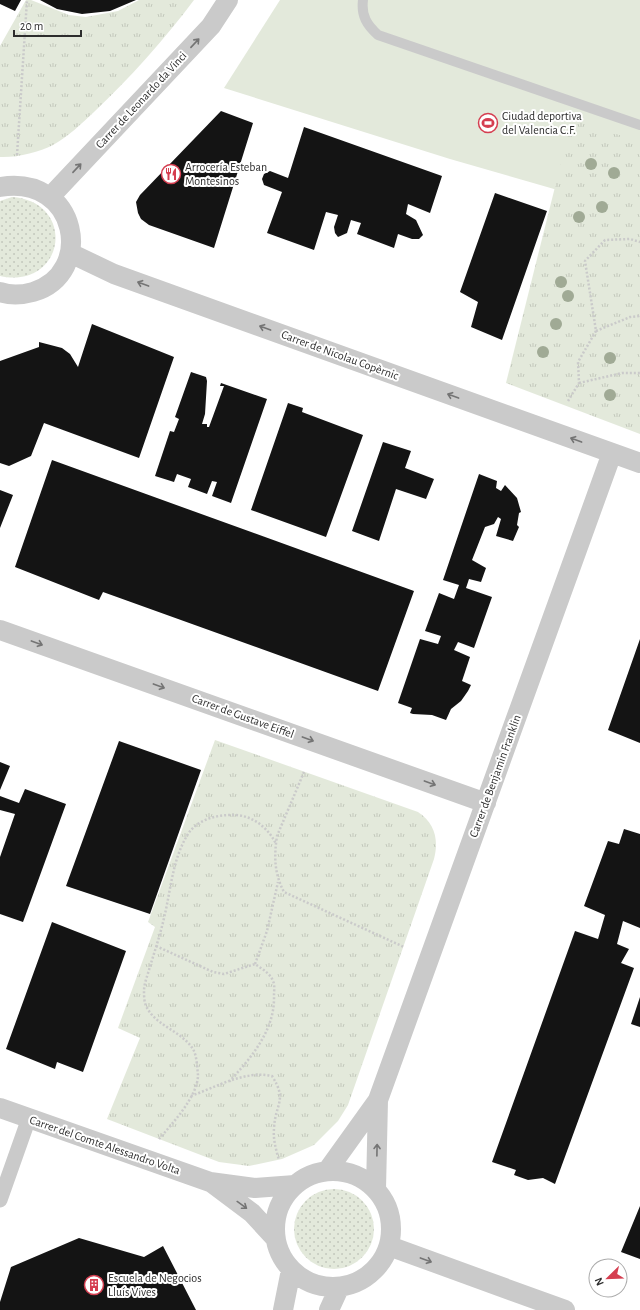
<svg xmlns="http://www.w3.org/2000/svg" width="640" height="1310" font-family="'Alegreya Sans',sans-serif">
  <defs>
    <pattern id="park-tufts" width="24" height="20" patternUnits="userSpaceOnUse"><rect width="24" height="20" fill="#e3e9db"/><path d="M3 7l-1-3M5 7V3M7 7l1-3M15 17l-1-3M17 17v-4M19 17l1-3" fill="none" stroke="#c3c8bc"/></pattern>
    <pattern id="garden-dots" width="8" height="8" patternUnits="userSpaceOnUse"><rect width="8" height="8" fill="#e3e9db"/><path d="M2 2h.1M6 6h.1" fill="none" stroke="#c3c8bc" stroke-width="1.8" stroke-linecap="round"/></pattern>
  </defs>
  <rect width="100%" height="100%" fill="#fff"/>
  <path fill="#e3e9db" d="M280,0h360v205l-79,-14 -111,-32 -226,-71z"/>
  <path fill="url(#park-tufts)" d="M26,0h5l38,15 17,2 32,-6 21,-11h55c-30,40 -64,78 -100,112 -13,12 -25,24 -41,33 -14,7 -37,13 -53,12v-111z
    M572,119l68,23v292l-134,-51z
    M215,740l203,72c17,11 21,28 16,47l-86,246 -10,16 -24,24 -32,14 -33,7 -30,-4 -112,-43 33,-81 -22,-10 37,-101 -7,-5z"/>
  <path fill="url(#garden-dots)" d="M12,197c66,5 53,93 -12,79v-75z
    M294 1229a40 40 0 1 1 80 0a40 40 0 1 1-80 0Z"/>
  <path fill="#141414" d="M0,0h21l-6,11 -15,-7z
    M40,0h96l-26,11 -28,3 -25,-5z
    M221,111l32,12 -39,125 -65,-23 -8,-6 -3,-6 -2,-11 4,-7z
    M304,127l138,49 -12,37 -22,-9 -2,10 10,6 7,15 -4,4h-7l-14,-5 -4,14 -37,-14 4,-11 -10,-3 -4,13 -9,4 -3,-4 -1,-6 4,-12 -12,-3 -12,38 -47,-17 15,-41 -18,-7 -2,-6 2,-5 6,-3 18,7z
    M495,193l52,18 -45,129 -31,-13 7,-25 -18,-10z
    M92,324l82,33 -35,101 -95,-35 -13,33 -22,10 -9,-3v-102l39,-14v-5l23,6 8,6 8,13z
    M191,372l15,5 1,4 -2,33 -3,10h5v3h2l15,-41h-4l1,-3 46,16 -36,104 -19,-7 5,-14 -5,-1 -5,13 -19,-7 3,-8 -14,-5 -3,8 -19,-6 15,-45 4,1 5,-13 -4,-2z
    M288,403l15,5 -1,4 61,23 -37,102 -75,-27z
    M383,442l28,9 -6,17 29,11 -8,20 -30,-10 -17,52 -27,-10z
    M52,460l362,131 -36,100 -275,-99 -4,8 -84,-33z
    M479,474l18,7 -1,7 5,3 4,-6 12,13 4,14 -2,1 -2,12 2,2 -6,14 -17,-5 5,-17 -3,-2 -4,7 -9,3 -13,33 14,8 -5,14 -12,-3 -3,9 26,9 -18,51 -16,-6 -4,8 16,7 -8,24 9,4 -3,6 -7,10 -10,8 -5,11 -14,-5 -19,-1 -3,-1 2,-5 -14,-5 22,-64 18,5 3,-8 -16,-5 14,-38 15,6 5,-14 -16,-5z
    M0,490l13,5 -13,33z
    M640,639v104l-32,-13z
    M119,741l82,29 -51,144 -84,-28z
    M0,762l10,4 -10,24z
    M25,789l41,15 -43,118 -23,-8v-57l15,-43 -15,-4v-14l19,7z
    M624,829l16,5v94l-17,-7 -6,23 12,5 -8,14 13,5 -79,216 -12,-6 -15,2 -14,-5 2,-5 -24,-8 83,-231 23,8 7,-24 -21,-9 24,-65 11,3z
    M52,922l74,29 -43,121 -26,-10 -2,7 -49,-20z
    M640,997v30l-9,-3z
    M640,1206v53l-19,-7z
    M79,1238l65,19 19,-11 33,64h-196v-8l11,-35z"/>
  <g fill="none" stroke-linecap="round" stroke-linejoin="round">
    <path stroke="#cacaca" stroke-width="2.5" stroke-dasharray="2 2" stroke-linecap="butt" d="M17,155l10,-155
      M596,331l34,-14 10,-1
      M579,383l43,-10h18
      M568,401l11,-18 -1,-21 18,-31 -11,-70 20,-21 25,-1 10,3
      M304,772l-27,64c-3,20 -3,37 7,56l120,55
      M156,946l57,26 11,2 31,-10c7,5 15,9 18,17 2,4 1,10 1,15 1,35 -24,63 -46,87
      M255,964l12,-33 11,-49
      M191,1096c25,-9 54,-26 81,-20 16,25 3,27 2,53 -1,10 2,21 5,31
      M159,1139c13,-15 39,-43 39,-64 -1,-8 -1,-19 -5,-26 -12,-19 -41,-24 -48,-46 -1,-4 -1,-9 -1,-12 0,-7 3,-14 5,-21 5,-17 11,-34 15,-52 7,-28 8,-58 24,-84 9,-14 27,-19 43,-19 20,-1 37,12 45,29"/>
    <path stroke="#cacaca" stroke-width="10" d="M363,0c-2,16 4,25 15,35l262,90"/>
    <path stroke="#cacaca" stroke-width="15" d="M0,1200l29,-82"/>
    <path stroke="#cacaca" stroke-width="20" d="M0,187c79,-13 95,87 33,105 -11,3 -22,4 -33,0
      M50,197l161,-171 17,-26
      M70,253l44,21 526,189
      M0,630l486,173
      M0,1108l210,74 45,6 40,-3
      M275 1229a58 58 0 1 1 116 0a58 58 0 1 1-116 0Z
      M327,1171l51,-71 234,-647
      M212,1183l40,30 23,25
      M376,1189l2,-89
      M389,1246l176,64
      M283,1310l8,-40
      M329,1310l10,-22"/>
  </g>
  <g fill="#a0aa95">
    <circle cx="591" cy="164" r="6"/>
    <circle cx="614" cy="173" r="6"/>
    <circle cx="602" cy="207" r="6"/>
    <circle cx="579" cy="217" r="6"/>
    <circle cx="561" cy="282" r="6"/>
    <circle cx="568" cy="296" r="6"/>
    <circle cx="556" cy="324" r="6"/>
    <circle cx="543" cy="352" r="6"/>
    <circle cx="610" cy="358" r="6"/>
    <circle cx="610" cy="395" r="6"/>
  </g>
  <defs><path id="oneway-shaft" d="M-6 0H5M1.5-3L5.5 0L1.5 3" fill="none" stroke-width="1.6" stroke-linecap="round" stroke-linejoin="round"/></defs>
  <g stroke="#747474">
    <use href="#oneway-shaft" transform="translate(195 43) rotate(-47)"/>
    <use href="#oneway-shaft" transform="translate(77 168) rotate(-47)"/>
    <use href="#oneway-shaft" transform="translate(143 284) rotate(-160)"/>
    <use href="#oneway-shaft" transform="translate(265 328) rotate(-160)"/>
    <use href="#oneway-shaft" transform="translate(453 396) rotate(-160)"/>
    <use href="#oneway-shaft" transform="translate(576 440) rotate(-160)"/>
    <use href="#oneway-shaft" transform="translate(37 643) rotate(20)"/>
    <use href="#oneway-shaft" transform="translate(159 686) rotate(20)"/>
    <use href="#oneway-shaft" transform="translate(308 739) rotate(20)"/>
    <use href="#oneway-shaft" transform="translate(430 783) rotate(20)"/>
    <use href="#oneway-shaft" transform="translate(377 1150) rotate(-89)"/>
    <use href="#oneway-shaft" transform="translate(242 1205) rotate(36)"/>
    <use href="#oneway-shaft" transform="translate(426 1260) rotate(20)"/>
  </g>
  <defs>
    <symbol id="stadium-ring" viewBox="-11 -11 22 22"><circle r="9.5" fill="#fff" stroke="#d53e50" stroke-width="1.5"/><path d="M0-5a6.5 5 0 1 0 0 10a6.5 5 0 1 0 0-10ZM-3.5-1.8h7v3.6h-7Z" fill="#d53e50"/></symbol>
    <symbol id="restaurant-ring" viewBox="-11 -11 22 22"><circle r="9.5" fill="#fff" stroke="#d53e50" stroke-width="1.5"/><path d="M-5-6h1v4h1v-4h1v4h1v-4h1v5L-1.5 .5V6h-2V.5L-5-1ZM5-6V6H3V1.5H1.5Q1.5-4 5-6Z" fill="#d53e50"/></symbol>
    <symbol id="building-ring" viewBox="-11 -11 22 22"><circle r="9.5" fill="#fff" stroke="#d53e50" stroke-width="1.5"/><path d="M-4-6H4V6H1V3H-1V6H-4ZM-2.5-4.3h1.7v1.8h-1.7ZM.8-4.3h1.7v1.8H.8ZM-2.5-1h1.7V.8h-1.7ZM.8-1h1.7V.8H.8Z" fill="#d53e50"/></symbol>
  </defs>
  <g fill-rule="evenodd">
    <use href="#stadium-ring" x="477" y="112" width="22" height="22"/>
    <use href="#restaurant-ring" x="160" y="163" width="22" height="22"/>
    <use href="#building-ring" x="83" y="1274" width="22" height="22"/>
  </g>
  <g text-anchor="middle" stroke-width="4" stroke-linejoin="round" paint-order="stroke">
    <g font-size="12" fill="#2d2d2d" stroke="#fff">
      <text transform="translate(141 100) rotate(-47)" y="4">Carrer de Leonardo da Vinci</text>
      <text transform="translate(340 355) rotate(20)" y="4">Carrer de Nicolau Copèrnic</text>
      <text transform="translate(243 716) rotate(20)" y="4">Carrer de Gustave Eiffel</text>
      <text transform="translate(495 776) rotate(-70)" y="4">Carrer de Benjamin Franklin</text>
      <text transform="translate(105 1145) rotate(19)" y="4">Carrer del Comte Alessandro Volta</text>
    </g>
    <g font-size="12" fill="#2d2d2d" stroke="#fff" text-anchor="start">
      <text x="502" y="120">Ciudad deportiva<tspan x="502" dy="14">del Valencia C.F.</tspan></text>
      <text x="185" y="171">Arrocería Esteban<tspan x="185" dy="14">Montesinos</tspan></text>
      <text x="108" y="1282">Escuela de Negocios<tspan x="108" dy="14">Lluís Vives</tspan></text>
    </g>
  </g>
  <g transform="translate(608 1278) rotate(247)"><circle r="19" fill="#ffffff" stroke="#ababab"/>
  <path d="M0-3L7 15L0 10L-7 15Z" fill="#d53e50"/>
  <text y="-6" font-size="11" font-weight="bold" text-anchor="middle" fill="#2d2d2d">N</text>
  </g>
  <path d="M14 30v6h67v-6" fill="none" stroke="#2d2d2d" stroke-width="2"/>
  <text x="20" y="30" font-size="12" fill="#2d2d2d" stroke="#ffffff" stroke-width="3" paint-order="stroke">20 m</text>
</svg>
